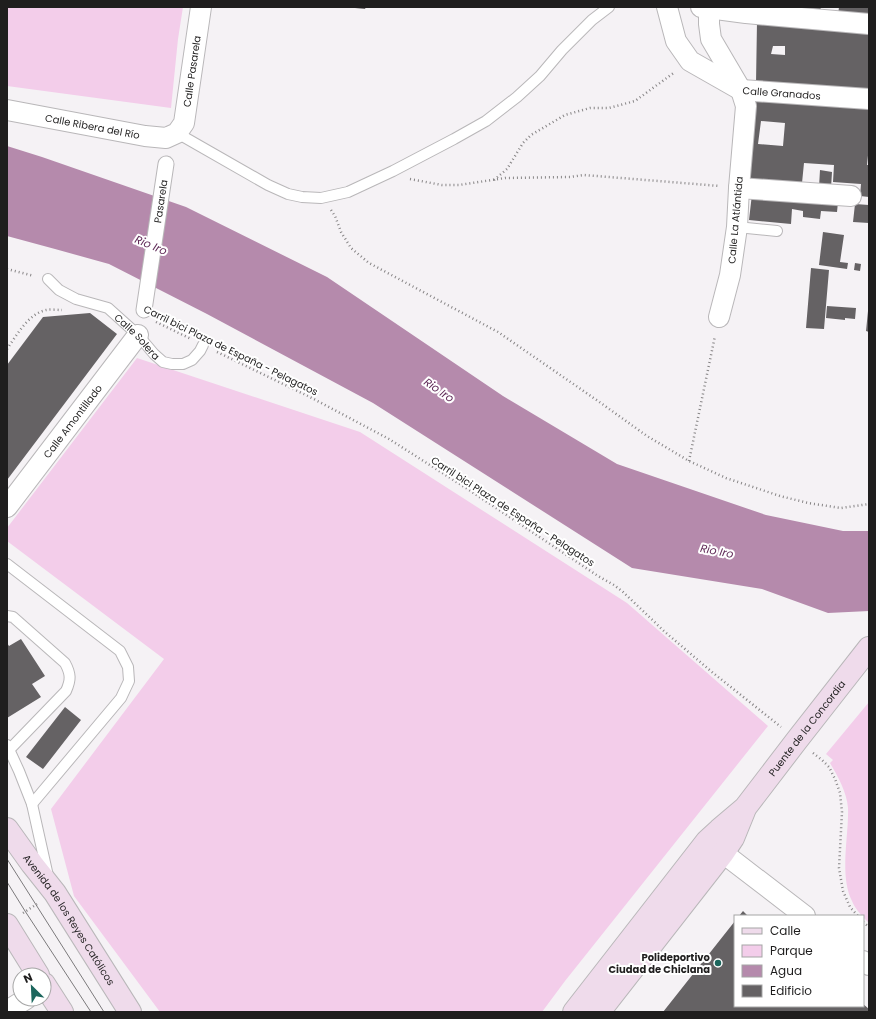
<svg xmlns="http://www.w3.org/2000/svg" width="876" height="1019" font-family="Poppins,sans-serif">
  <rect width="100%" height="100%" fill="#f5f2f5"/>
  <path fill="#f3cdea" d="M7,7h176l-5,32 -7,69 -164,-22z
    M137,358l223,74 267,171 141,123 -203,255 -23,31h-382l-86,-116 -23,-87 113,-150 -157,-118v-13z
    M869,702v221c-6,-6 -14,-14 -17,-22 -13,-26 -3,-65 -4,-93 -1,-16 -11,-33 -18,-45l3,-3 -7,-6z"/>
  <path fill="#b58aac" d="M7,146l35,11 144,50 141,70 176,119 114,68 149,51 77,16h26v80l-41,2 -66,-24 -130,-21 -259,-165 -166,-89 -98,-50 -54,-15 -48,-13z"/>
  <path fill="#656264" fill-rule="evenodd" d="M355,7h11l-1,2 -10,-1z
    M768,7h53l-1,4z
    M839,7h30v10l-31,-2z
    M757,22l112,10v59l-113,-8zM773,46h12v9l-14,-1z
    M754,100l115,8v38l-2,19h2v32l-9,-1 1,-12 -28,-2 1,-17 -30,-2 -2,20 -52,-4 3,-36zM761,121l24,2 -2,23 -25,-2z
    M820,170l12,2 -1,16 -12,-1z
    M752,194l86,8 -1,10 -16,-1 -1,8 -17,-2v-6l-11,-2 -1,15 -42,-4z
    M855,204l14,1v18l-16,-1z
    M823,232l21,3 -4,27 8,1 -1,6 -28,-4z
    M855,263l6,1 -1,7 -6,-1z
    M811,268l18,2 -5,59 -18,-1z
    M827,306l29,2 -1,11 -10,-1v2l-19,-2z
    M868,311h1v21l-3,-1z
    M90,313l27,21 -110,146v-115l36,-48z
    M21,639l24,37 -13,8 9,13 -34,21v-75l2,3z
    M65,707l16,13 -38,49 -17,-12z
    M743,911l5,5h-9z
    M735,921v85h128v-2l6,5v3h-206z"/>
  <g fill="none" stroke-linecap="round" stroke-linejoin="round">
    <defs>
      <g id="service">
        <path d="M177,133l91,52 20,9 14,3 19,1 27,-6 45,-21 61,-32 32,-18 31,-24 23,-21 22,-26 30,-30 17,-13"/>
        <path d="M737,227l40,4"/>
        <path id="s1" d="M48,279l11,11 17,9 32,9 30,27 16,19 9,8 9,2h11l9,-4 8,-9 3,-6"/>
        <path d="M7,564l113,87 8,16 1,14 -8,17 -89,106"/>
        <path d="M7,616l6,1 52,46c6,11 6,17 1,28l-57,59"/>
        <path d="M7,745l12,26 13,33 16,72"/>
      </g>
      <g id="pedestrian">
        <path id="s2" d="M144,310l22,-146"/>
      </g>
      <g id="minor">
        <path id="s3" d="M667,7l9,34 14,20 51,29 128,9"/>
        <path d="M701,7l45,6 123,11"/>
        <path d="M709,8v16l2,15 30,51 5,16 -7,82 -2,39 -7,48 -11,42"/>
        <path id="s4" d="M7,110l138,26 21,2 11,-5 7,-10 17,-116"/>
        <path d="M739,188l112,8"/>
        <path id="s5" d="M7,507l131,-172"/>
        <path d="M723,853l82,63"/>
        <path d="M863,961l6,4"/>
        <path d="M7,1011l19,-12"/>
      </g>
      <g id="secondary">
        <path id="s6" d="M7,829l25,35 23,29 75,119"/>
        <path d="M7,925l31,50"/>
        <path d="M44,984l18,28"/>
        <path id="s7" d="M574,1012l133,-171 12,-11 26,-22 52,-68 72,-92"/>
        <path d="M599,1012l124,-159 10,-15 11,-27"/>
      </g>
    </defs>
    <use href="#service" stroke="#b9b7b9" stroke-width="12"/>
    <use href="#pedestrian" stroke="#b9b7b9" stroke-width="17"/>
    <use href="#minor" stroke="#b9b7b9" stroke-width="22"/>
    <use href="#secondary" stroke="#b9b7b9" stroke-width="24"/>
    <path stroke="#878586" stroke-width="2.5" stroke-dasharray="1 3" stroke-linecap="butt" d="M410,179l32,6h17l46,-7 65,-1 14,-2 136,11
      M494,180l13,-11 16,-26 8,-8 34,-20 25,-7h19l26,-7 40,-29
      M331,210l4,6 6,16 10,16 18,15 129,69 100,69 49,35 42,25 37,17 54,18 28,7 33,5 28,-4
      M7,269l27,7
      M156,322l35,17
      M7,349c10,-14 21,-35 39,-39 5,-1 11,0 16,0
      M217,352l93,45 79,42 80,51 129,86 16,9 9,7 42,40 47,40 69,55
      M689,461l26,-125
      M813,753l9,7 7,7 6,12 5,14 2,19 -3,56 4,23 7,16 8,9
      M23,913l14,-9
      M863,922l6,5"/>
    <use href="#service" stroke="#fff" stroke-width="10"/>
    <use href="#pedestrian" stroke="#fff" stroke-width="15"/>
    <use href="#minor" stroke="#fff" stroke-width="20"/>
    <use href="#secondary" stroke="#efdbeb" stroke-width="22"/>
    <path stroke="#7c7a7c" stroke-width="1" d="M7,859l97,153
      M7,882l18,29 66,101"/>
  </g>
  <circle fill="#1c665d" stroke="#fff" stroke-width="1.5" cx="718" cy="963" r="4"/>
  <g text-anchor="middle" stroke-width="4" stroke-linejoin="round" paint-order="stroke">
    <g font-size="10" fill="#1f1e1e" stroke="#fff">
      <text dy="4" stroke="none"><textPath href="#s4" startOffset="238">Calle Pasarela</textPath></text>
      <text dy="4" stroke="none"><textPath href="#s3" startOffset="159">Calle Granados</textPath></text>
      <text dy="4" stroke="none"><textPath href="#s4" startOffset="87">Calle Ribera del Río</textPath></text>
      <text dy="4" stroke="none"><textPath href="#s2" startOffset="110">Pasarela</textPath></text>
      <text transform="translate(735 220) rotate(-85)" y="4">Calle La Atlántida</text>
      <text dy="4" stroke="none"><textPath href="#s1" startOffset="109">Calle Solera</textPath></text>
      <text transform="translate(231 350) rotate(26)" y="4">Carril bici Plaza de España - Pelagatos</text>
      <text dy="4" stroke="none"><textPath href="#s5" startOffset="108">Calle Amontillado</textPath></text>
      <text transform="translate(513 511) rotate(33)" y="4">Carril bici Plaza de España - Pelagatos</text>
      <text dy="4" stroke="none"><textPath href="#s7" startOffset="368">Puente de la Concordia</textPath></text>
      <text dy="4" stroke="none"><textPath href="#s6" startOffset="110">Avenida de los Reyes Católicos</textPath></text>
    </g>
    <g font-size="10" font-weight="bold" fill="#1f1e1e" stroke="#fff" text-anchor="end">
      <text x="710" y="961">Polideportivo<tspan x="710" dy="12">Ciudad de Chiclana</tspan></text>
    </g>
    <g font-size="11" font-style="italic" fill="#602b58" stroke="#fff">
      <text transform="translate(151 245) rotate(23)" y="4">Rio Iro</text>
      <text transform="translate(439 390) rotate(35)" y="4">Rio Iro</text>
      <text transform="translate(717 551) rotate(11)" y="4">Rio Iro</text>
    </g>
  </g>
  <rect width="876" height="1019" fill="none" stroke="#1f1e1e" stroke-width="16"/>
  <rect x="734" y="915" width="130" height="92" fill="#ffffff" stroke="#a5a5a5"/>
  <rect x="742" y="928" width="20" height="6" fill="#efdbeb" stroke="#a5a5a5"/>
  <text x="770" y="935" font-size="12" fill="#1f1e1e">Calle</text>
  <rect x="742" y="945" width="20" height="12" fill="#f3cdea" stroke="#a5a5a5"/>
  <text x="770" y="955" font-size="12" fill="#1f1e1e">Parque</text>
  <rect x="742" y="965" width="20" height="12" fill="#b58aac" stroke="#a5a5a5"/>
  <text x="770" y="975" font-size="12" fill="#1f1e1e">Agua</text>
  <rect x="742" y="985" width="20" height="12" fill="#656264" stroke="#a5a5a5"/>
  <text x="770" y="995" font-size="12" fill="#1f1e1e">Edificio</text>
  <g transform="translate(32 987) rotate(336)"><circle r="19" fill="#ffffff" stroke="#a5a5a5"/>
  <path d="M0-3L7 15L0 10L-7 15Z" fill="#1c665d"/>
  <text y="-6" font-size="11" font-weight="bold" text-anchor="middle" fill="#1f1e1e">N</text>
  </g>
</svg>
